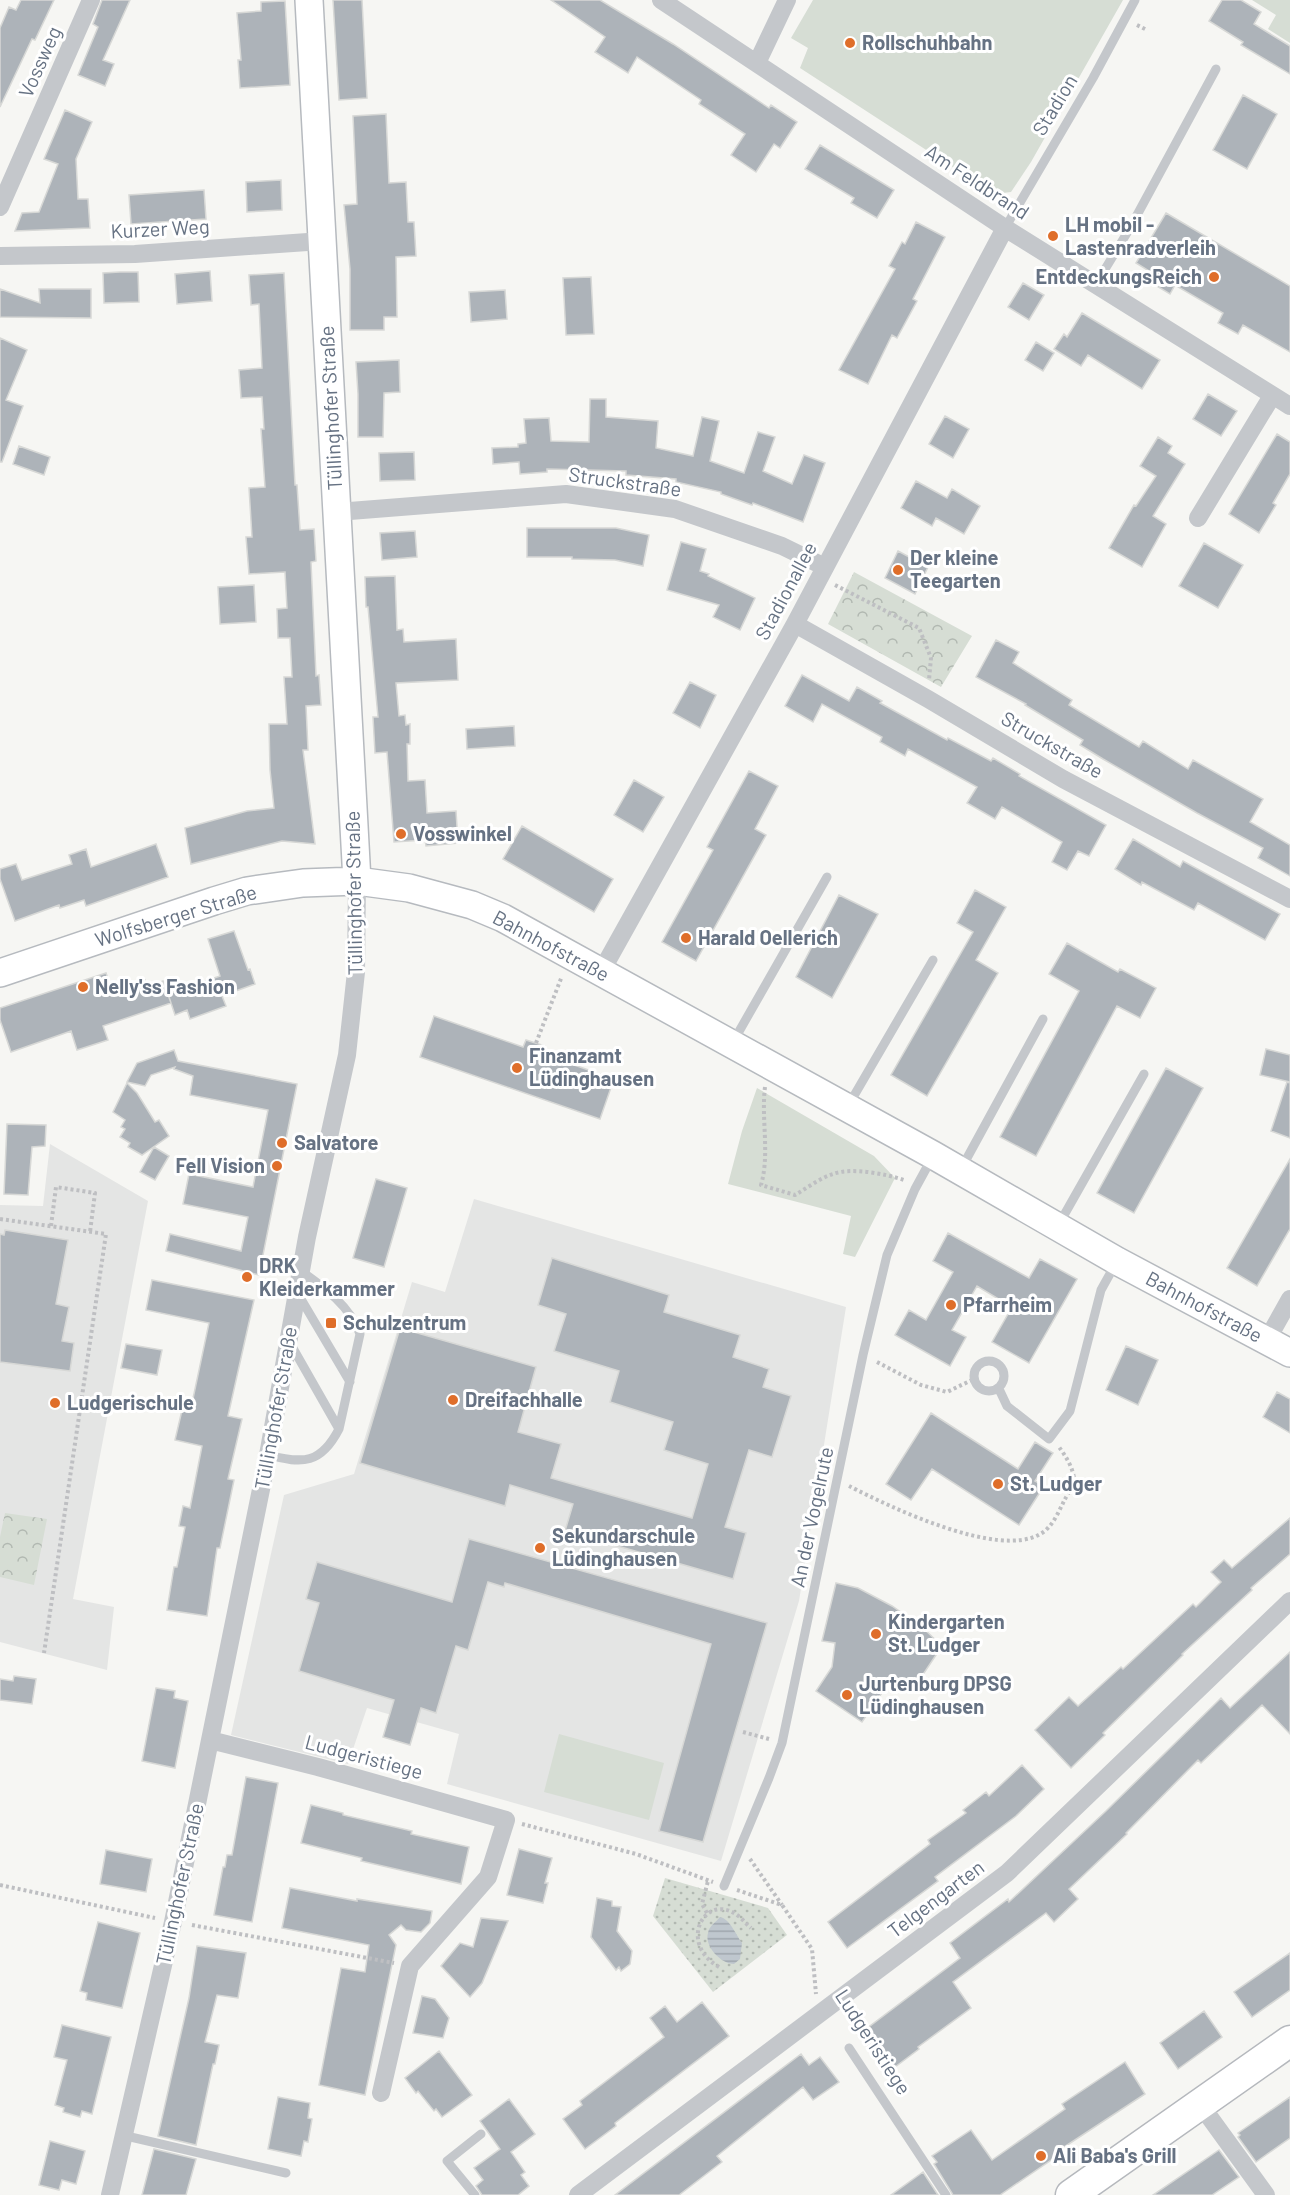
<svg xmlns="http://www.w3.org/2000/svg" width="1290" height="2195" font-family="Barlow,sans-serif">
  <defs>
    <pattern id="forest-crowns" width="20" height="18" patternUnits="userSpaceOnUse" patternTransform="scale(1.5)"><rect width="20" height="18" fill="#d6ddd4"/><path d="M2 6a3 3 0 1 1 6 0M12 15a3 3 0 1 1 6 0" fill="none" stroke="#b1b8b1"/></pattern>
    <pattern id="garden-dots" width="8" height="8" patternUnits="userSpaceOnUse" patternTransform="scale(1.5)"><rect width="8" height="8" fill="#d6ddd4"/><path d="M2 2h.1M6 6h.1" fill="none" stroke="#b1b8b1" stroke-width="1.8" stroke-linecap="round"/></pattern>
    <pattern id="water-rules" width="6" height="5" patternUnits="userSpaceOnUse" patternTransform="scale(1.5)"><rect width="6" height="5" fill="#bfc7ce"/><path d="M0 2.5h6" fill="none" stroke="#9fa6ad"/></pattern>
  </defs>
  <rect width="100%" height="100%" fill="#f6f6f3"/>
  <path fill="#e4e5e4" d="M50,1144l98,57 -75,398 41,8 -7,63 -107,-28v-437l43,1z
    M474,1199l372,108 -47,294 -78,260 -274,-77 12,-50 -92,-26 -19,56 -117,-29 53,-240 70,-21 58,-192 33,10z"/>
  <path fill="#d6ddd4" d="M813,0h310l-92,162 -20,30 -17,2 -194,-126 8,-20 -17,-10z
    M1252,0h38v43l-22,-14 8,-14z
    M757,1088l117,68 21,22 -40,79 -12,-3 8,-38 -123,-32 14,-53z
    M559,1734l105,29 -15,57 -105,-28z"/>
  <path fill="url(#forest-crowns)" d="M854,572l118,64 -31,51 -113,-63z
    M5,1513l42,6 -13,66 -34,-8v-40z"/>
  <path fill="url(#garden-dots)" d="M665,1878l103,30 19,27 -74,57 -60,-76z"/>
  <path fill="url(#water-rules)" d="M720,1917c10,2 16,18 22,26l-2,16 -6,5c-13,0 -30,-18 -26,-31 1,-7 8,-11 12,-16z"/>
  <path fill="#adb3b9" stroke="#d7d8d6" stroke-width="1.5" d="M21,0h33l-19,40 -3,-1 -32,68v-79l9,-21 7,3z
    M102,0h28l-27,60 11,4 -9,22 -27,-11 20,-48 -5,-3z
    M333,0h29l5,98 -28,2z
    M551,0h49l73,44 96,64 2,-3 26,17 -17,26 -6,-4 -18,28 -25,-17 14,-21 -46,-30 2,-4 -64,-43 -9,16 -33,-21 10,-15z
    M1222,0h19l20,12 -7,12 36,22v28l-49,-29 2,-3 -34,-21z
    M285,1l5,84 -50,3 -2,-28h3l-4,-47 24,-2v-9z
    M1243,95l34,19 -30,55 -34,-19z
    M65,110l27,12 -16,37 2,40h10l2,29 -75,3 7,-18 17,-1 19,-48 -14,-5z
    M386,114l3,69 17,-1 2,40h6l2,34 -20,1 1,60h-13v13h-34v-61l-6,-64 13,-1 -4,-88z
    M820,145l74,45 -17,28 -26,-15 3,-5 -49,-29z
    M281,180l1,30 -35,2 -1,-30z
    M204,190l2,29 -75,5 -2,-29z
    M1166,213l124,73v66l-47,-27 -5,9 -20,-11 5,-10 -48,-28 -5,9 -20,-12 4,-8 -18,-11z
    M916,222l29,15 -32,62 4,2 -20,37 -5,-3 -24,49 -29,-14 56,-101 -6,-3 13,-24 3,2z
    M210,271l2,30 -35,3 -2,-30z
    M120,272h18l1,30 -35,1 -1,-30z
    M284,273l11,212h2l3,45 14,-1 2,32 -5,1 5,114 3,-1 2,30 -15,1 2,44h-5l12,94 -33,-3 -91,23 -6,-36 62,-17 27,-3 -4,-38 -1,-46h18l-3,-47h8l-2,-39h-12l-1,-29 10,-1 -2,-36 -36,2 -3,-37h6l-3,-49 16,-1 -4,-58h3l-2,-32 -21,1 -2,-28 23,-2 -3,-64 -8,1 -2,-30z
    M591,277l3,57 -28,1 -3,-57z
    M1023,283l21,12 -15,25 -21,-13z
    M0,289l40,14 -1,-14h52v29l-91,-1z
    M505,290l2,29 -36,3 -2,-30z
    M1082,313l78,47 -18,29 -54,-34 -7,11 -27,-17 10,-15 3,3z
    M0,338l27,12 -21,50 17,6 -21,56h-2z
    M1036,342l18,11 -11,18 -18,-11z
    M399,360l1,32 -16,1 -1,44h-25v-43l-2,-32z
    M1208,394l29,17 -16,25 -28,-17z
    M590,399h16v18l52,4 -2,27 37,8 9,-39 17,4 -9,40 34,12 14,-41 17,5 -12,34 29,13 12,-29 21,8 -22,59 -50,-19 -1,2 -31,-11v-2l-45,-10v-3l-50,-4v-4l-79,-2v3l-27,2 -1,-12 -26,2 -1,-16 26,-1v-3l8,-1 -2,-24 25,-1 2,23 38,1z
    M945,416l24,13 -16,29 -24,-14z
    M1277,434l13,8v32l-17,29 3,2 -17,28 -30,-19z
    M1158,437l14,9 -4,7 17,11 -32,52 13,8 -24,43 -33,-19 25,-43 2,1 20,-30 -16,-10z
    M19,446l31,11 -6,18 -31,-11z
    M414,452l1,28 -35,1 -1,-28z
    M916,481l31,17 5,-9 28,17 -16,28 -28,-16 -4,8 -31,-18z
    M527,528h89l33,7 -6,31 -28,-6 -43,-1v-2h-45z
    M415,531l2,26 -35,3 -2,-27z
    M681,542l25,7 -6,22 9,3 -1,2 47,22 -15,32 -27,-13 6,-12 -52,-15z
    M1204,543l39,22 -25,43 -39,-22z
    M898,551l30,16 -13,27 -30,-16z
    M395,576l2,54 6,-1 1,13 52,-3 2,41 -62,3 3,33 6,-1 1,10 4,-1v20h-3l1,37 17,-1 2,33 29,-2 2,32 -32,3 -1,-6 -31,2 -7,-90 -12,1 -2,-36h5l-10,-110h-2l-1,-30z
    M254,585l2,37 -36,2 -2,-37z
    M996,640l23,12 -6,11 59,37 -3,5 70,42 4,-6 45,28 5,-9 70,39 -13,23 40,23v31l-32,-18 5,-10 -66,-35 -94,-54 -23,-14 3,-5 -58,-35 1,-1 -50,-27z
    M802,675l47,26 8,-14 25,14 -2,2 67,37 1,-2 43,23 2,-3 27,16 -1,2 87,49 -17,31 -11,-5 -11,19 -15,-8 10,-20 -60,-35 -7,12 -28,-16 10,-16 -69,-38 -3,7 -25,-14 2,-5 -60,-33 -9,18 -28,-16z
    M690,682l26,13 -16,33 -27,-15z
    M514,726l1,20 -48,3 -1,-20z
    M749,771l29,15 -23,43 11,6 -70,126 -34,-19 51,-92 -6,-3z
    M634,780l30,17 -21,35 -29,-17z
    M522,826l91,53 -19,33 -91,-53z
    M1133,839l47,28 3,-6 97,53 -15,26 -67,-37 -4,7 -52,-28 -1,3 -26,-16z
    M156,844l12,33 -82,29 -2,-6 -24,8 -1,-3 -44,16 -15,-42v-10l16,-5 6,16 50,-16 -3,-9 17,-6 5,18z
    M975,890l31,17 -30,53 22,13 -71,123 -36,-21 82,-143 -16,-9z
    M839,895l39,19 -46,84 -36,-21z
    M234,931l14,39 2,-1 5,15 -33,12 4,10 -36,13 -3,-9 -12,5 -7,-21 52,-18 -12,-37z
    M1067,943l51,29 2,-3 36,19 -16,30 -23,-12 -81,150 -36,-19 79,-146 -30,-17z
    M106,973l6,18 33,-11 3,7 15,-6 8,22 -68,23 5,14 -31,10 -6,-19 -60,21 -11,-32v-12z
    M434,1016l89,31 3,-7 19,6 -2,8 71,25 -14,40 -180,-62z
    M1266,1049l24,6v27l-30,-7z
    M174,1050l4,11 119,23 -38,191 -93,-24 4,-17 71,17 7,-34 -65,-13 6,-30 64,13 15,-77 -78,-15 3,-19 -19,-7 1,-2 -24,8 -6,11 -18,-4 10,-19z
    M1166,1068l37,20 -69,125 -37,-20z
    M1287,1082l3,1v55l-19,-7z
    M127,1083l10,10 18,29 4,-2 10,16 -27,19 -14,-8 2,-4 -10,-6 5,-8 -4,-2 4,-7 -12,-8z
    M7,1124l39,1 -1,21 -13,1 -4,48 -24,-1z
    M154,1147l15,9 -14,24 -15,-8z
    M1290,1159v70l-33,57 -30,-18z
    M376,1179l31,9 -23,79 -31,-9z
    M5,1230l63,10 -12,64 13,3 -7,34 12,2 -4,28 -70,-9v-128l4,1z
    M948,1233l81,45 11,-19 37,20 -48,84 -37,-21 20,-35 -35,-21 -25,44 14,7 -16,29 -55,-31 14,-25 17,10 27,-48 -20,-11z
    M552,1258l117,37 -5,17 76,23 -7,22 36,12 -6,18 28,9 -19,61 -23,-7 -24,77 21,6 -13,46 -168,-48 8,-27 -63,-19 -5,21 -145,-43 40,-135 136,39 -18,65 43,12 -10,34 141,40 16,-54 -44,-14 9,-28 -63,-20 9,-31 -65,-20 12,-37 -28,-9z
    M152,1280l102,20 -26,116 14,3 -14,60 6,1 -14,68h-3l-10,68 -40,-6 7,-43h3l8,-40 -6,-1 4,-20 7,2 12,-62 -27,-6 8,-34 8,2 18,-85 -63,-13z
    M126,1344l36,6 -5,25 -36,-7z
    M1126,1346l32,14 -20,45 -32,-15z
    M1277,1392l13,7v34l-27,-16z
    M931,1413l87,56 17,-27 18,11 -18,28 9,5 -25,39 -87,-56 -21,31 -25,-16z
    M1290,1518v36l-39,34 1,2 -70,64 1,1 -80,78 2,2 -34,33 -36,-38 34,-33 9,9 43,-39 2,2 70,-65 3,3 25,-25 -10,-10 13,-12 8,8z
    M469,1539l298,84 -64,219 -44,-11 52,-187 -206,-61 -1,4 -16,-5 -20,68 -12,-4 -20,67 -15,-5 -11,37 -27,-8 11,-37 -95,-29 20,-68 -13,-4 11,-37 135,40z
    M836,1583l22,5 34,18 30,21 20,19 -30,45 -20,-13 -30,44 -46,-31 16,-24 3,-24 -13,-2z
    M1290,1652v82l-28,-29 -61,58 -3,-3 -72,73 1,1 -58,55 9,10 -24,23 -8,-9 -93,69 18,26 -53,39 1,2 -32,24 -29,-38 102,-77 -10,-15 58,-44 1,3 97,-91 115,-113 9,10z
    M14,1676l22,3 -4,25 -32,-4v-21l13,2z
    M156,1688l19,3 -1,7 14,3 -13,67 -33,-7z
    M1022,1765l22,24 -28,27 -81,61 3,4 -91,67 -19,-26 102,-78 -2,-4 38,-27 -3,-3 23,-18 3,4z
    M246,1777l32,6 -26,139 -38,-7 9,-48h2l2,-12h5z
    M311,1805l32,8v2l69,16 -1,3 58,13 -8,37 -100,-23 1,-3 -61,-15z
    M519,1849l33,9 -7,25h3l-5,20 -36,-8z
    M106,1850l46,9 -6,33 -46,-8z
    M290,1888l67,13v-2l75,12 -2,12 -9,9 -15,-2 -5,-5 -12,10 7,10 -31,150 -46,-10 22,-117 24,4 4,-27 -87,-17z
    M597,1898l15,3v5l9,1 -4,24 15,20 -2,13 -9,7 -2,-4 -3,3 -25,-33z
    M481,1918l27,3 -26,62 -12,14 -29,-31 19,-23 13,4z
    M98,1922l42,11 -18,75 -36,-8 1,-7 -7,-2z
    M197,1946l49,7 -8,45 -21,-3 -12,47 14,3 -4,19h-2l-17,81 -38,-9 31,-138z
    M1290,1953v37l-38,27 -18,-25z
    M422,1996l13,3 14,19 -6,20 -30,-5z
    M702,2002l27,34 -114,87 1,3 -31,23 -22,-30 19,-14 -2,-4 84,-64 -14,-19 15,-12 12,16z
    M1204,2011l18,26 -44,32 -18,-26z
    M62,2025l49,12 -19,77 -10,-3 -2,6 -17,-5 1,-4 -9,-3 12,-45 -13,-3z
    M439,2051l33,44 -30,22 -6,-8 -2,2 -16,-20 -2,2 -11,-15z
    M801,2054l8,11 11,-8 19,25 -26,18 -10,-13 -86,69 5,6 -43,33h-64z
    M1125,2062l20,32 -87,57 2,3 -60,41h-47l-19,-31 3,-2 -5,-6 39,-26 21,30 73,-51 -3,-5z
    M278,2097l32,6 -2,15 4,1 -4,23 -4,-1 -3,15 -33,-7z
    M1290,2097v41l-34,24 -18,-25 2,-2 -2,-2z
    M509,2099l26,35 -24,18 14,20 -4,3 8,11 -11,9h-36l-6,-9 7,-6 -9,-12 26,-19 -20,-28z
    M50,2141l35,10 -9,33 -14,-4 -3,10 -20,-5z
    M154,2149l42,10 -10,36h-44z
    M1219,2150l20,27 -27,18h-59z
    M923,2172l15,23h-47z"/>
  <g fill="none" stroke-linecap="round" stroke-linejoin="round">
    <defs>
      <path id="secondary" d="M309,0l48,881
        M0,973l214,-72 33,-10 56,-8 54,-2 52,7 63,17 31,13 430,237 184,106 173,92"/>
      <path id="primary" d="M1071,2195l219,-154"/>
    </defs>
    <use href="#secondary" stroke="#b6babf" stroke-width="30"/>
    <use href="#primary" stroke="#b5b8bd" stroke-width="33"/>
    <path stroke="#bebfc2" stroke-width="4" stroke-dasharray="3 3" stroke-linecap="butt" d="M1137,25l10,5
      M835,585l84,43 12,30 -2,22
      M536,1043l26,-67
      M765,1087c-4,32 5,67 -4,98l34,10c12,-7 25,-17 38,-21 18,-7 53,0 71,6
      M0,1219l106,15 -62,419
      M51,1226l5,-39 39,6 -5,39
      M262,1259l23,4
      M877,1362l44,23 26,7 27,-13
      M849,1486c41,21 149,73 191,48 12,-6 18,-21 24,-33 3,-6 9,-14 10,-21 0,-11 -9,-25 -15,-33
      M743,1732l26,7
      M522,1824l114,30 77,28
      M750,1859l32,46
      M0,1885l155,33
      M737,1890l45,15 30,44 4,45
      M707,1913l-5,-9 6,-23
      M192,1925l202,38
      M719,1967c-42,-24 -14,-75 18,-52 5,3 9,9 14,13"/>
    <path stroke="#c4c7cb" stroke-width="9" d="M1005,228l88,-150 42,-78
      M1096,284l34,-56 86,-159
      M733,1042l94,-165
      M848,1106l85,-146
      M961,1169l82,-150
      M1059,1224l85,-150
      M298,1294l52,88
      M290,1343l49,86
      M974 1376a15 15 0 1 1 30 0a15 15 0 1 1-30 0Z
      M999,1389l8,17 42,33 21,-28 31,-121 15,-27
      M268,1455c35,9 53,9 71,-26l21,-95c-10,-28 -35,-46 -59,-63
      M724,1886l45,-108 13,-35 81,-388 24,-100 28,-66 18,-33
      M849,2048l97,147
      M122,2135l164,38
      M475,2195l-28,-34 34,-27"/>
    <path stroke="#c4c7cb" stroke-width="18" d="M661,0l344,228 285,178
      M757,63l30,-63
      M0,207l91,-207
      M0,256l135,-2 187,-13
      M337,512l229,-18 109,15 107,37 43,21
      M1198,518l74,-122
      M795,624l133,75 135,80 227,120
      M601,972l194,-348 210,-396
      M1267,1340l23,-41
      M210,1740l108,27 188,53 -18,57 -78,89 -29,127
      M1200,2104l66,91
      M110,2195l63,-273 95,-467 39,-218 40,-182 9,-83 1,-91
      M578,2195l429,-322 283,-272"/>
    <use href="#secondary" stroke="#fff" stroke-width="27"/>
    <use href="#primary" stroke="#fff" stroke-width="30"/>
  </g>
  <g fill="#df6e2a" stroke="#fff" stroke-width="2">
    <circle cx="850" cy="43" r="6"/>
    <circle cx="1053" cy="236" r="6"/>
    <circle cx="1214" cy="277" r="6"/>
    <circle cx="898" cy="570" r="6"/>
    <circle cx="401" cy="834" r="6"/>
    <circle cx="686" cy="938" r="6"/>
    <circle cx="83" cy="987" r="6"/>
    <circle cx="517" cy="1068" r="6"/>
    <circle cx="282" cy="1143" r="6"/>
    <circle cx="277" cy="1166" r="6"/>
    <circle cx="247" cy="1277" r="6"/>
    <circle cx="951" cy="1305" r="6"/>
    <rect x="325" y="1317" width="12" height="12" rx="3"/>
    <circle cx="453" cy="1400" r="6"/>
    <circle cx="55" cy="1403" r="6"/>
    <circle cx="998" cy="1484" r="6"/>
    <circle cx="540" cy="1548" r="6"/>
    <circle cx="876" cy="1634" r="6"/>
    <circle cx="847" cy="1695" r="6"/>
    <circle cx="1041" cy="2156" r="6"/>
  </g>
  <g text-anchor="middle" stroke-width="6" stroke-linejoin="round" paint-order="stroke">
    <g font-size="20" font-weight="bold" fill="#667283" stroke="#fff" text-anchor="start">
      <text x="862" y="50">Rollschuhbahn</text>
      <text x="1065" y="232">LH mobil -<tspan x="1065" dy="23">Lastenradverleih</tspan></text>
      <text x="1202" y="284" text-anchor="end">EntdeckungsReich</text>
      <text x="910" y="565">Der kleine<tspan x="910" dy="23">Teegarten</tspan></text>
      <text x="413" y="841">Vosswinkel</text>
      <text x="698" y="945">Harald Oellerich</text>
      <text x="95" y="994">Nelly'ss Fashion</text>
      <text x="529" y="1063">Finanzamt<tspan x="529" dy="23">Lüdinghausen</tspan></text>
      <text x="294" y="1150">Salvatore</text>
      <text x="265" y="1173" text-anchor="end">Fell Vision</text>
      <text x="259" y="1273">DRK<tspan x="259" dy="23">Kleiderkammer</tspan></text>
      <text x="963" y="1312">Pfarrheim</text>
      <text x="343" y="1330">Schulzentrum</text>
      <text x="465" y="1407">Dreifachhalle</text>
      <text x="67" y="1410">Ludgerischule</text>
      <text x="1010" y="1491">St. Ludger</text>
      <text x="552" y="1543">Sekundarschule<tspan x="552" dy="23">Lüdinghausen</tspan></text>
      <text x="888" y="1629">Kindergarten<tspan x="888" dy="23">St. Ludger</tspan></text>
      <text x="859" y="1691">Jurtenburg DPSG<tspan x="859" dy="23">Lüdinghausen</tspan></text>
      <text x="1053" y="2163">Ali Baba's Grill</text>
    </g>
    <g font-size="20" fill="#667283" stroke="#fff">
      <text transform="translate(40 62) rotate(-66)" y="7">Vossweg</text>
      <text transform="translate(1055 105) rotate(-59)" y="7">Stadion</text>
      <text transform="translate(977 182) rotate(33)" y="7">Am Feldbrand</text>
      <text transform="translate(160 229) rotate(-3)" y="7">Kurzer Weg</text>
      <text transform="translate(331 408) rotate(-93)" y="7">Tüllinghofer Straße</text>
      <text transform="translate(625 482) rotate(8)" y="7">Struckstraße</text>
      <text transform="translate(786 591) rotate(-62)" y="7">Stadionallee</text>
      <text transform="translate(1052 745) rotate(30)" y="7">Struckstraße</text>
      <text transform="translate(354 893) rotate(-91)" y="7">Tüllinghofer Straße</text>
      <text transform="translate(176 916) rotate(-17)" y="7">Wolfsberger Straße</text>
      <text transform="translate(551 946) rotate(28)" y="7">Bahnhofstraße</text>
      <text transform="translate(1204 1307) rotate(28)" y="7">Bahnhofstraße</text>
      <text transform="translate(276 1408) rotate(-80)" y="7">Tüllinghofer Straße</text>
      <text transform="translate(812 1517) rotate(-78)" y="7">An der Vogelrute</text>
      <text transform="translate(364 1757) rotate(15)" y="7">Ludgeristiege</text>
      <text transform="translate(180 1884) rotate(-78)" y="7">Tüllinghofer Straße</text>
      <text transform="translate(936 1899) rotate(-37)" y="7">Telgengarten</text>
      <text transform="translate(873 2042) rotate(57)" y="7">Ludgeristiege</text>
    </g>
  </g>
</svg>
